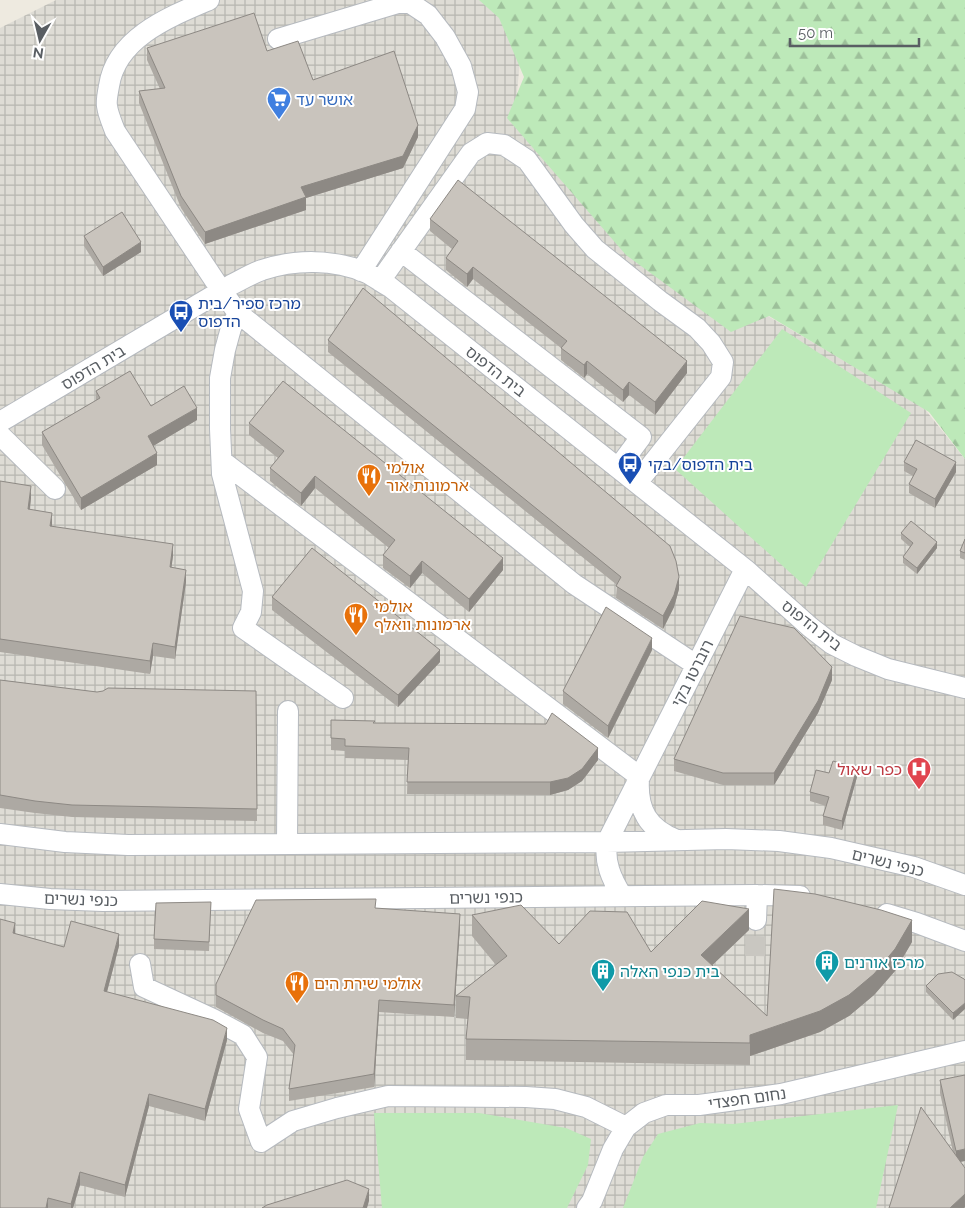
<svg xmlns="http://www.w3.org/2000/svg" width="965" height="1208" font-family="Raleway,'Noto Sans Hebrew',sans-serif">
  <defs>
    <pattern id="industrial-grid" width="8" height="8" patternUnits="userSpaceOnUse" patternTransform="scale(1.25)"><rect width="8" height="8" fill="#dedcd5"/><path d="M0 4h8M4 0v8" fill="none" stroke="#b7b6b0"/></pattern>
    <pattern id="forest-firs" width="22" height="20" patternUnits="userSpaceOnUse" patternTransform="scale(1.25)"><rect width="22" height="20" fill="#bde9b9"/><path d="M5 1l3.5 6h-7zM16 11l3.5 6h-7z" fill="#9dc09a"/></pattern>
  </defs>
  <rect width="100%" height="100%" fill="#eeeae0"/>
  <path fill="url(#industrial-grid)" d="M56,0h432l35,29 -8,84 246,199 162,95 42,52v749h-965v-1180z"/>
  <path fill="#bde9b9" d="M782,329l129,84 -105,174 -131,-118z
    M898,1105l-22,103h-253l20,-51 15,-23 42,-11 33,1z
    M374,1113h105l87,15 25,11 -3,26 -21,43h-185z"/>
  <path fill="url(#forest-firs)" d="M479,0h486v459l-36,-47 -160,-96 -38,16 -105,-77 -119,-137 17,-41 -25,-59z"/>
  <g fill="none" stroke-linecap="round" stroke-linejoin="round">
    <path stroke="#c9c7c1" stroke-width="20" stroke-dasharray="20 10" stroke-linecap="butt" d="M755,956l1,-36"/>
    <defs>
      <path id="minor" d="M209,0c-40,17 -93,38 -100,86 -1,6 -3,14 -2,20 1,8 5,17 8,25l106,159 17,23 336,271 122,81
        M278,39l120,-36h12l18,12 17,22 16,29 7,26 -3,17 -104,162
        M401,251l240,186 -23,31
        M380,281l91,-128 16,-10 17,2 23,15 47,65 21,24 65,52 37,27 14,15 12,19 -2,15 -84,106
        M238,313l-7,15 -6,22 -5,28v51l2,45 31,117 -2,21 -8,16 100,70
        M0,422l231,-137c10,-5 20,-11 31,-15 34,-11 72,-11 105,3 8,4 15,10 23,14l355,282 65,58 22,17 24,12 32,13 77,19
        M0,435l55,54
        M222,461l418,316
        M639,779c-2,31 9,50 38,61
        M0,834l65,8 63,3 479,-3 119,-3 53,2 52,7 83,19 51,18
        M287,844l1,-133
        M0,894l50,5 53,2 654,-6 43,1
        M622,896c-11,-18 -18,-34 -15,-54l138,-273
        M887,914l30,9 48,18
        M756,920l1,-25
        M140,964l4,23 69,32 30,16 14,22 -8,52 12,33 32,-21 44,-13 51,-12 138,1 29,2 31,8 40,20
        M587,1208l5,-7 21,-52 13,-22 18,-14 22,-8h33l82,-11 184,-43"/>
    </defs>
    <use href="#minor" stroke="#b6babf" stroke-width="22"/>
    <use href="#minor" stroke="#fff" stroke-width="20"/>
  </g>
  <path fill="#ada9a3" d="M147,48l120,3 46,29 105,57 -15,31 -97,30v12l-101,34 -24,-36 -42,-105v-12l21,-2 -13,-29z
    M430,219l257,154 -32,42 -26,-20 -6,7 -36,-28 -3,4 -23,-18v-12l-88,-69 -6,8 -21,-17v-12l6,-9 -22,-18z
    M84,236l57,16 -38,24 -19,-30z
    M328,340l351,249 -5,18 -11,22 -47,-31 1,-13 -289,-233z
    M96,391l101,29 -44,26 4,19 -76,45 -39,-65v-13l54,-31z
    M249,423l254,147 -34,42 -47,-39 -12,15 -27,-20v-13l6,-7 -74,-60 -14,18 -31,-25v-13l8,-10 -29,-23z
    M904,462l52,10 -21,36 -26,-15v-9l4,-8 -9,-5z
    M0,481l31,17 -1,12 22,16 121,30 -2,11 15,15 -11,77 -22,-3 -3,18 -150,-22z
    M901,533l36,15 -20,26 -14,-11v-6l7,-10 -9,-8z
    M965,539v21l-5,-2v-7z
    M272,597l168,65 -42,45 -126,-97z
    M652,650l-44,88 -45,-34v-13z
    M0,680l97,12 159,-1 1,130 -185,-4 -37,-4 -35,-5z
    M832,680l-14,33 -44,72h-51l-49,-14v-12z
    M331,720l44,3 223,37 -16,21 -14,9 -18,5 -143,-1 1,-34 -63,-2v-7l-14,-1z
    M829,773l28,4 -15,53 -19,-5v-9l3,-10 -16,-5v-9z
    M211,902l-2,49 -55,-2v-10z
    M376,908l84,18 -6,91 -75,-5 -5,75 -85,14v-12l5,-34 -11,-14 -20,-8 -47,-26v-12z
    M472,915l87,29 92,8 98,-22 -37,35 55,51 145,-74 -17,29 -21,24 -25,21 -29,16 -70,24v9l-284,-5v-21l2,-20 -12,-1v-22l40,-31 -24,-29z
    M15,934l49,13 55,-1 -12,46 120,48 -22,81 -56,-15 -24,91 -45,-12 -7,23h-73z
    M964,979l-11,41 -27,-28v-6z
    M940,1080l21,82 4,45 -1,1h-75l64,-56 -13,-59z"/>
  <path fill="#8d8984" d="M418,125v12l-15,31 -97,30v12l-101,34v-12l96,-45z
    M141,242v10l-38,24v-9z
    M473,267v12l-6,8v-13z
    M587,361v13l-3,4v-13z
    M687,361v12l-32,42v-13z
    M629,382v13l-6,7v-12z
    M197,408v12l-49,29v-13z
    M157,453v12l-76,45v-12z
    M956,462v10l-21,36v-9z
    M315,476v12l-14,18v-13z
    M31,486v12l-3,24v-13z
    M52,513v12l-2,13v-12z
    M937,542v6l-20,26v-6z
    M173,544v12l-3,23v-12z
    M503,558v12l-34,42v-13z
    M422,561v12l-12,15v-12z
    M186,570v12l-11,77v-12z
    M679,577v12l-5,18 -11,22v-13z
    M652,638v12l-44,88v-12z
    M153,643v13l-3,18v-13z
    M440,650v12l-42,45v-12z
    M832,667v13l-14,33 -44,72v-12z
    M598,748v12l-16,21 -14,9 -18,5v-13z
    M857,768v9l-15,53v-9z
    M749,909v21l-48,46v-21z
    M460,914v12l-6,91v-12z
    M912,920v22l-17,29 -21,24 -25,21 -29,16 -70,24v9v-30z
    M15,923v13l-2,-3z
    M119,934v12l-15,57v-12z
    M379,1000v12l-5,75v-13z
    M965,1003v6l-12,11v-7z
    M227,1028v12l-22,81v-12z
    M149,1094v12l-24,91v-12z
    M965,1149v12l-9,2v-12z
    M80,1172v13l-7,23h-2v-4z
    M369,1189v12l-2,7h-4z
    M965,1194v13l-1,1h-14z
    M48,1198v10h-2z"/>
  <path fill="#c9c4bd" stroke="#8d8984" d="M254,13l13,38 31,-10 15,39 81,-29 24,74 -15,31 -102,31 5,10 -101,35 -24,-36 -42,-105 26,-3 -18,-40z
    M458,180l229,181 -32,41 -26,-20 -6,8 -36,-29 -3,4 -23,-17 6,-7 -94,-74 -6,7 -21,-16 12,-17 -28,-22z
    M122,212l19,30 -38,25 -19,-31z
    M363,288l307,258 6,15 3,16 -5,18 -11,21 -47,-30 5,-9 -293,-237z
    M130,371l21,35 33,-20 13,22 -49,28 9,17 -76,45 -39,-66 58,-34 -4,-7z
    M283,381l220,177 -34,41 -47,-38 -12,15 -27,-21 12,-15 -80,-64 -14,17 -31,-25 14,-17 -35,-28z
    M916,440l40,22 -21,37 -26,-15 8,-15 -13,-7z
    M0,481l31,5 -3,23 24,4 -2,13 123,18 -3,23 16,3 -11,77 -22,-4 -3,18 -150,-22z
    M911,521l26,21 -20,26 -14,-11 10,-14 -12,-10z
    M965,539v14l-5,-2z
    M312,548l128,102 -42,45 -126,-98z
    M606,607l46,31 -44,88 -45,-35z
    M740,616l54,12 38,39 -14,34 -44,72h-51l-49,-14z
    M0,680l97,12 6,-1 5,-3 148,3 1,118 -185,-4 -37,-4 -35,-6z
    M552,713l46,35 -16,21 -14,9 -18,4h-143l2,-34 -64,-2v-7l-14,-1v-18l44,1 -2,2 173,1z
    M833,761l24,7 -15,53 -19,-5 6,-19 -19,-5 6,-22 13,3z
    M774,889l41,5 66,16 31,10 -17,29 -21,25 -25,21 -29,16 -70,24v8l-284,-4 4,-42 -14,-1 51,-40 -35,-41 49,-10 38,39 31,-33 37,1 24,40 51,-51 47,8 -48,46 66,61z
    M376,899l-1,9 85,6 -6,91 -75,-5 -5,74 -85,15 6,-44 -12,-16 -20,-9 -47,-25v-11l40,-84z
    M211,902l-2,40 -55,-3 2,-36z
    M0,919l15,4 -2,10 51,14 7,-26 48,13 -15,57 109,29 14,8 -22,81 -56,-15 -24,91 -45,-13 -9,32 -23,-6 -2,10h-46z
    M952,972l12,7 1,1v23l-12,10 -27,-27 12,-12z
    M965,1075v74l-9,2 -16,-71z
    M921,1107l44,61v26l-15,14h-61z
    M347,1180l22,9 -6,19h-101l5,-3z"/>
  <defs>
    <symbol id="supermarket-pin" viewBox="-11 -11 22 30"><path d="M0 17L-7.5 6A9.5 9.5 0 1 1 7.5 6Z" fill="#3f7fe0" stroke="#fff"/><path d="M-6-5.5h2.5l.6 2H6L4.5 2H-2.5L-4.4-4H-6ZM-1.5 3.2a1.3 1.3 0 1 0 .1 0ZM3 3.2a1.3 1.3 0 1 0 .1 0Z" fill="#fff"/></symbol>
    <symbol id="bus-pin" viewBox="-11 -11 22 30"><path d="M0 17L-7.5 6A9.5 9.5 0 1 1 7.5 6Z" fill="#1a4fb4" stroke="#fff"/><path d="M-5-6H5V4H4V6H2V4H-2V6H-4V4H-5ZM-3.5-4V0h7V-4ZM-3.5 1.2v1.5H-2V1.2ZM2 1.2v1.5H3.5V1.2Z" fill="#fff"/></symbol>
    <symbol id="restaurant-pin" viewBox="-11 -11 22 30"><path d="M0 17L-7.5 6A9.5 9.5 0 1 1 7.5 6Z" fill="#e8710a" stroke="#fff"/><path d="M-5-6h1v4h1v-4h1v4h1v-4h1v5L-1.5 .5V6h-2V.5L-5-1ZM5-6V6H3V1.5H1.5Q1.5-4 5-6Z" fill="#fff"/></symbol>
    <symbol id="hospital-pin" viewBox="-11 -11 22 30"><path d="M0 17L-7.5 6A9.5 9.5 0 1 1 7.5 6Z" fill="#e0444e" stroke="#fff"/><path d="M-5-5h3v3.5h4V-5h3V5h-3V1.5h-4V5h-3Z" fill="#fff"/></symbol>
    <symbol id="building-pin" viewBox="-11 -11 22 30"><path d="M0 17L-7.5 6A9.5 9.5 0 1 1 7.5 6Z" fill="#0f9aa8" stroke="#fff"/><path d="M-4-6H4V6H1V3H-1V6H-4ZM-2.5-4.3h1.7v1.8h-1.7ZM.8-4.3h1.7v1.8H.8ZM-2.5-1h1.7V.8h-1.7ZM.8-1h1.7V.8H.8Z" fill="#fff"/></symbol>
  </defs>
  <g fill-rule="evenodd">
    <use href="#supermarket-pin" x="265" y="85" width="28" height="38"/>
    <use href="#bus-pin" x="167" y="298" width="28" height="38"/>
    <use href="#bus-pin" x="616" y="450" width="28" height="38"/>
    <use href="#restaurant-pin" x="355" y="462" width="28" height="38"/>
    <use href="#restaurant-pin" x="342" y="601" width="28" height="38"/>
    <use href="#hospital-pin" x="905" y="755" width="28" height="38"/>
    <use href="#building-pin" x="813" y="948" width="28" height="38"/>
    <use href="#building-pin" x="589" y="957" width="28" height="38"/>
    <use href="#restaurant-pin" x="283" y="969" width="28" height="38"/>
  </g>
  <g text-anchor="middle" stroke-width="4" stroke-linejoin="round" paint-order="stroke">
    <g font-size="16" fill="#366cbe" stroke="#fff" text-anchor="start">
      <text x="296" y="105">אושר עד</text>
    </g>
    <g font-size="16" fill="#164399" stroke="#fff" text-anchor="start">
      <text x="198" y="309">מרכז ספיר/בית<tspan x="198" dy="18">הדפוס</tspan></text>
      <text x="648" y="470">בית הדפוס/בקי</text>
    </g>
    <g font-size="16" fill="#595e63" stroke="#fff">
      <text transform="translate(93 367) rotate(-31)" y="6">בית הדפוס</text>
      <text transform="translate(496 371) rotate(38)" y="6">בית הדפוס</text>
      <text transform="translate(812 625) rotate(38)" y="6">בית הדפוס</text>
      <text transform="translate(692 673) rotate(-63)" y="6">רוברטו בקי</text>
      <text transform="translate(888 862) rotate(14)" y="6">כנפי נשרים</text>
      <text transform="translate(486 897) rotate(-1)" y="6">כנפי נשרים</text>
      <text transform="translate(81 899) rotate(2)" y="6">כנפי נשרים</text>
      <text transform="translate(747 1098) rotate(-8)" y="6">נחום חפצדי</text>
    </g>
    <g font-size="16" fill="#c56008" stroke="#fff" text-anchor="start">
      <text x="386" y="473">אולמי<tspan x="386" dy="18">ארמונות אור</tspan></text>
      <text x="374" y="612">אולמי<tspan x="374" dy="18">ארמונות וואלף</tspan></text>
      <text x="314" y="989">אולמי שירת הים</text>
    </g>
    <g font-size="16" fill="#be3a42" stroke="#fff" text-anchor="end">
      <text x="902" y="775">כפר שאול</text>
    </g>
    <g font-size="16" fill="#0d838f" stroke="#fff" text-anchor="start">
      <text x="844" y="968">מרכז אורנים</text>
      <text x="620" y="977">בית כנפי האלה</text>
    </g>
  </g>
  <g transform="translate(40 40) rotate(188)" stroke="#ffffff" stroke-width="4" paint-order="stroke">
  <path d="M0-4L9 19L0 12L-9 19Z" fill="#595e63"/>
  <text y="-8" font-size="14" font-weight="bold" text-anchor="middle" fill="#595e63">N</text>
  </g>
  <path d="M790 38v8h129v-8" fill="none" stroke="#595e63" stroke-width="2.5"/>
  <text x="798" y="38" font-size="15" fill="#595e63" stroke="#ffffff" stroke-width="4" paint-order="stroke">50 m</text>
</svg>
